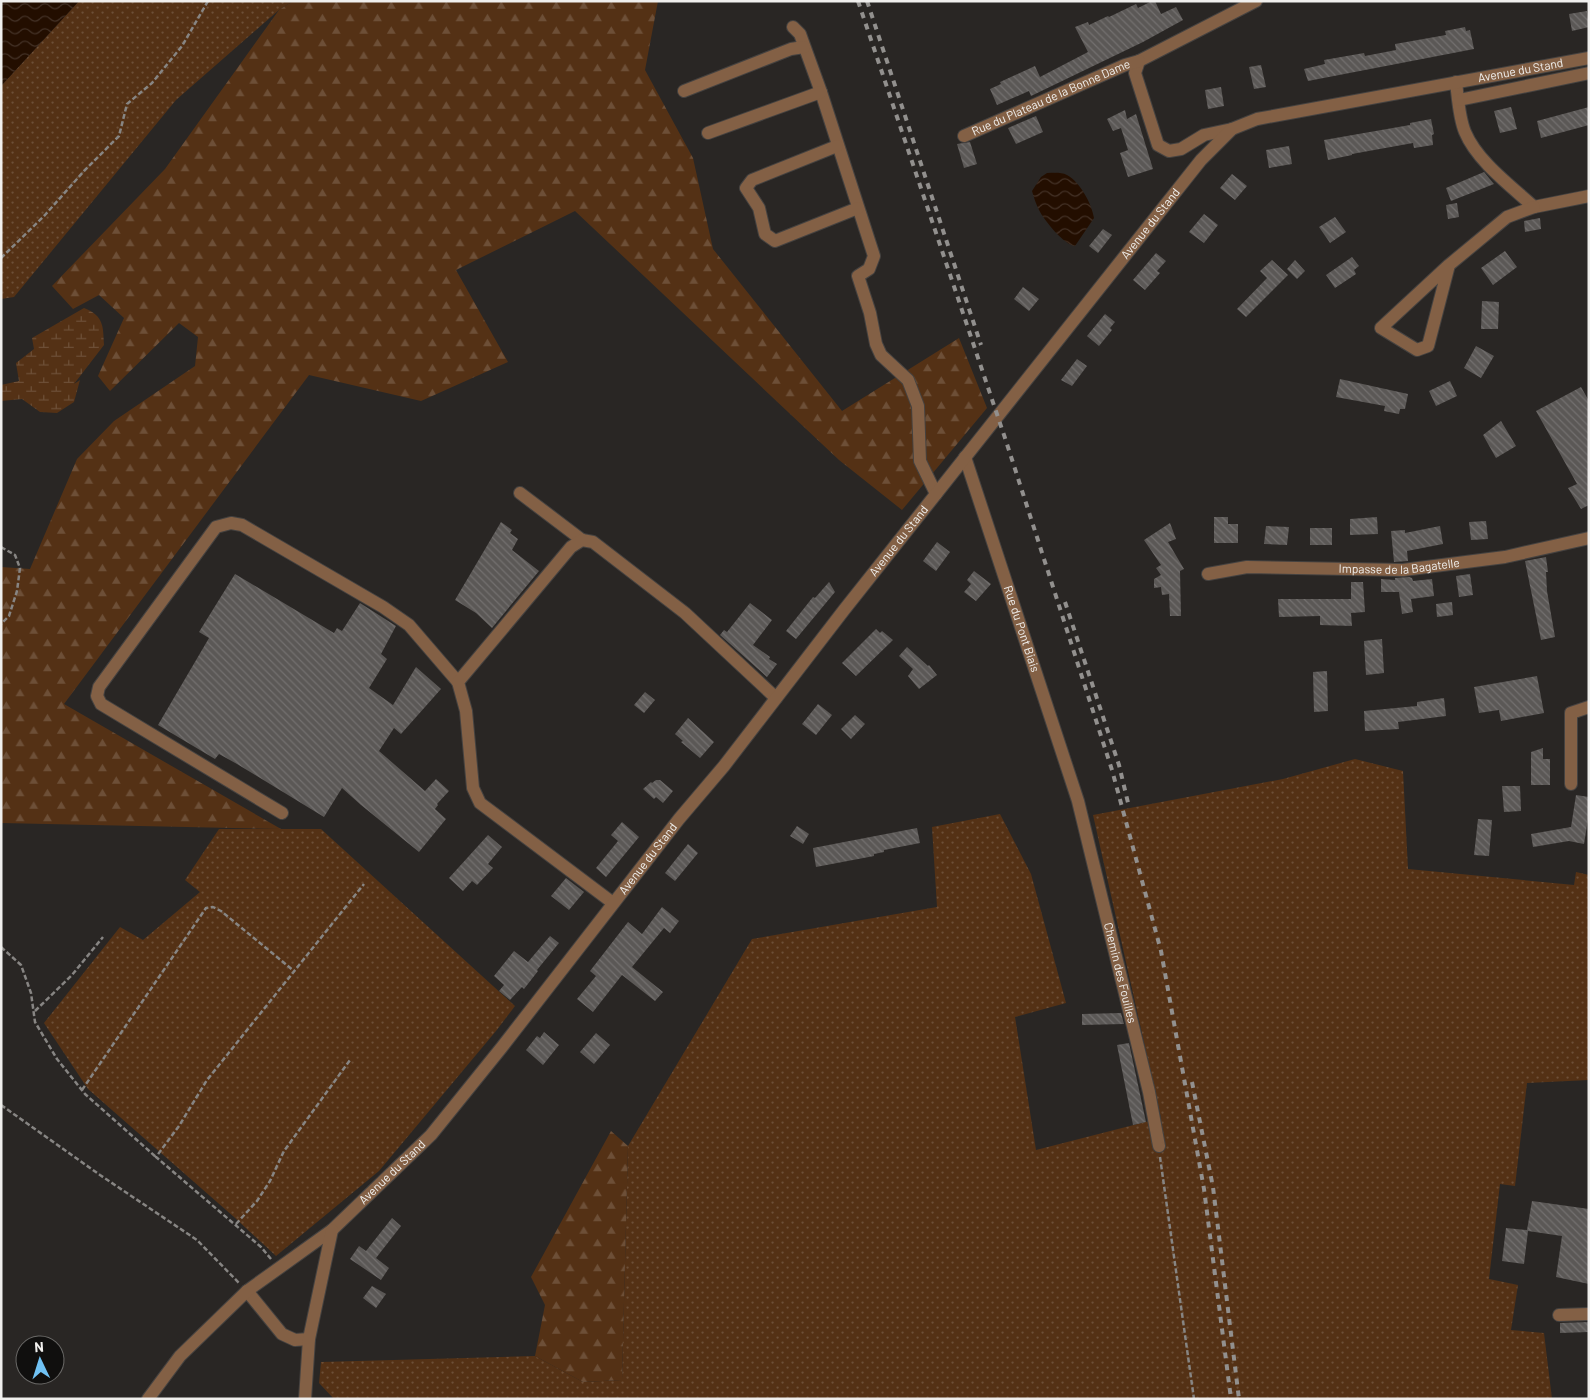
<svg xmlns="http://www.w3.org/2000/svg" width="1590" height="1400" font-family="Barlow,sans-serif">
  <defs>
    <pattern id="grass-dots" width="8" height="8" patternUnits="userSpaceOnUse" patternTransform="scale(1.25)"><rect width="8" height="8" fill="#543115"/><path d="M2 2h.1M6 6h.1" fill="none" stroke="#6d4f37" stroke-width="1.8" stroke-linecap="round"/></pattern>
    <pattern id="forest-firs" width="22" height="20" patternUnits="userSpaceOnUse" patternTransform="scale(1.25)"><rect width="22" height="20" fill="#543115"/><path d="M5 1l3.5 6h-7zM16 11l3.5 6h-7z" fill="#6d4f37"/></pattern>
    <pattern id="wetland-marsh" width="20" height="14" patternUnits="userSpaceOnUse" patternTransform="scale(1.25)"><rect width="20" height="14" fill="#543115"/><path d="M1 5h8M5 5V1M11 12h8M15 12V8" fill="none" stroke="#6d4f37"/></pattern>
    <pattern id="water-waves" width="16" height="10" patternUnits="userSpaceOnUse" patternTransform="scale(1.25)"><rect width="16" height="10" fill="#230e00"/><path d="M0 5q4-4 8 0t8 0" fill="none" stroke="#433126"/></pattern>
    <pattern id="building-back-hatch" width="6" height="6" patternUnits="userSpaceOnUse" patternTransform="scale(1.25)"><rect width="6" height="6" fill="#5b5856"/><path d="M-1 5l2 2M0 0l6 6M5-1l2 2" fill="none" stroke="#73706f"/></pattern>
  </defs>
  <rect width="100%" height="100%" fill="#292624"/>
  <path fill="url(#grass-dots)" d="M79,1h214l-14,9 -103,90 -162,197 -13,2v-213z
    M1355,759l48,12 5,98 166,16 2,-13 13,3v205l-62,3 -12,103 -15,-2 -11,95 29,6 -7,45 33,3 8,66h-1218l-15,-16 2,-21 214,-6 48,26 39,-2 6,-234 124,-207 185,-32 -5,-80 68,-13 31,60 35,129 -51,14 21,133 125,-32 -68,-303 190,-36z
    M219,829h102l194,177 -19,25 -117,140 -103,85 -42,-39 -146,-128 -44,-66 76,-96 23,13 57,-48 -15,-12z"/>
  <path fill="url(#forest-firs)" d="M293,1h365l-13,69 48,88 20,91 129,162 117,-73 28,70 -85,102 -63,-50 -264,-249 -119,59 52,92 -87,39 -112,-26 -245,329 217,125 -280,-6v-256l29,2 47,-110 37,-38 81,-55 3,-29 -19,-14 -69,68 -12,-15 26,-58 -25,-23 -26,14 -21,-23 113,-117 114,-159z
    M611,1131l17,15 -6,234 -39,2 -48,-26 10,-51 -14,-28z"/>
  <path fill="url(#wetland-marsh)" d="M84,308c20,8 19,18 20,37l-30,39 6,-4 -6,22 -17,11 -17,-1 -18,-13 -21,2v-16l18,-4 -3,-18 18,-14 -2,-11z"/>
  <path fill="url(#water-waves)" d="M1,1h78l-78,85z
    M1047,173c7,0 14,-1 20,2 13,7 25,29 27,43l-19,28c-11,-1 -31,-26 -36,-36 -3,-6 -5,-12 -7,-19l9,-14z"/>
  <path fill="url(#building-back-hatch)" d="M1152,1h3l6,13 15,-7 7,13 -40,22 -112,54 -2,-5 -32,14 -7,-16 11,-5 -1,-2 35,-16 5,11 48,-25 -13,-25 13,-5 1,3 19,-9 1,1 27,-13 2,4z
    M1587,11l2,16 -17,4 -3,-17z
    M1465,27l1,4 4,-1 4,19 -166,32 -4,-12 21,-5 -1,-4 40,-7 1,3 31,-6 -1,-6 51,-9 -1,-4z
    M1261,65l5,22 -12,2 -5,-22z
    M1221,87l3,19 -16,3 -3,-19z
    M1511,107l6,22 -17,4 -6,-22z
    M1589,107v18l-48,13 -4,-17z
    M1125,110l2,9 9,-5 17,55 -25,8 -8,-24 8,-3 -7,-22 -8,3 -6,-12z
    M1036,116l7,16 -27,12 -8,-16z
    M1431,119l3,15 -2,1 1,10 -19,3 -1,-5 -61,11v1l-24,5 -4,-20 86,-15v-2z
    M970,142l7,22 -13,4 -7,-24z
    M1289,146l3,18 -23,4 -3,-18z
    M1484,172l10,12 -43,17 -5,-13z
    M1232,174l15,12 -12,14 -15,-12z
    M1457,203l2,14 -11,2 -2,-14z
    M1204,214l14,11 -14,18 -15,-11z
    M1335,217l11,15 -16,11 -11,-16z
    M1540,218l1,11 -16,3 -1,-11z
    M1103,229l9,6 -14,18 -9,-7z
    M1505,251l12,16 -24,18 -12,-17z
    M1156,253l10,8 -9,10 3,2 -15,17 -12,-10z
    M1352,257l7,9 -5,4 2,4 -21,14 -9,-13z
    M1272,260l16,15 -42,42 -9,-8 30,-31 -7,-7z
    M1295,260l10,11 -8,8 -10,-10z
    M1023,287l16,12 -10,12 -15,-12z
    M1482,301l17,1 -1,27h-17z
    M1105,314l10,8 -5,6 2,2 -13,16 -12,-10z
    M1476,346l18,10 -13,22 -17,-10z
    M1077,359l10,7 -15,20 -11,-6z
    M1340,379l68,15 -3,15h-5l-1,5 -15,-3 1,-5 -49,-9z
    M1450,381l7,15 -21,10 -7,-15z
    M1581,387l8,14v104l-8,4 -13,-21 9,-4 -41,-73z
    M1501,421l15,25 -20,12 -13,-23z
    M1214,517h14v7h10v19h-24z
    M1377,517l1,17 -28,1v-16z
    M1486,521l2,18 -17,1 -2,-18z
    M501,522l11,8 -2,3 8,6 -6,11 27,21 -47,57 -16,-15 -21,-13z
    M1170,523l6,16 -8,3 16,27 -4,2 1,45h-11l-1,-22 -7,1 -1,-8 -7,1v-9l7,-4 -5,-7 5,-3 -17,-25z
    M1266,526l23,1 -2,18 -23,-1z
    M1440,526l3,18 -36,7 1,10 -14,1 -3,-31 14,-1v3z
    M1310,528h22v17h-22z
    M937,542l13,10 -14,19 -13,-10z
    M1546,557l2,15h-2l1,19 8,46 -14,3 -16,-79z
    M974,571l17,13 -15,17 -12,-9 7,-8 -4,-4z
    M235,574l99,59 3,-5 5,3 18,-28 36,23 -15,28 6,5 -18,29 24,17 23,-38 25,22 -40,45 -7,-6 -15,23 46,40 11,-12 13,12 -12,13 1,1 -3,4 11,10 -27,33 -58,-47 -19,-17 -18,29 -87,-53 -18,-10 -4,5 -57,-34 51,-87 -10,-6z
    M1470,574l3,21 -14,2 -3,-21z
    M1409,577l3,1 1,3 19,-2 2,17 -23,3 2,13 -11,2 -3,-22h-18v-13l14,1v-2z
    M829,582l6,10 -39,47 -10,-8 27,-34 2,1z
    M1351,582h12l2,30 -14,1 1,13 -32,-1v-9l-41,1 -1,-18h73z
    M1452,602l1,13 -16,2 -1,-13z
    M750,603l22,17 -19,25 17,12 -1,2 8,5 -10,13 -47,-42 4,-5 3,2z
    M876,629l4,4 2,-2 11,9 -37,36 -14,-13z
    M1382,639l2,34 -18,2 -2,-34z
    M907,647l21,19 1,-1 8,10 -18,14 -11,-13 5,-7 -14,-13z
    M1327,671l1,40 -14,1 -1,-40z
    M1537,676l7,37 -43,8 -2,-11 -20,3 -5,-26z
    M645,692l10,8 -11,13 -10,-8z
    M1444,698l2,18 -48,6 1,7 -34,2 -1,-20 53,-5v-4z
    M818,704l14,11 -16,20 -14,-11z
    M855,715l10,9 -14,15 -10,-10z
    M688,718l26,24 -14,16 -19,-16 2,-1 -8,-7z
    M1543,748v11h7v26h-19v-33z
    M656,780h4l13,11 -10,12 -7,-6 -2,2 -11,-10 8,-7 1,1z
    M1502,786h18l1,25 -17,1z
    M1576,795l13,2v16l-5,31 -15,-3 -36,6 -2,-13 40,-7z
    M1478,819l14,1 -3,36 -15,-1z
    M622,822l17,15 -33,40 -10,-9 22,-27 -7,-6z
    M797,826l12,8 -6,10 -13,-8z
    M917,828l3,15 -36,7v2l-10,2v2l-58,11 -3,-19z
    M488,835l14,12 -14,17 5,4 -16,17 -5,-4 -9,10 -14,-13z
    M688,844l10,9 -23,28 -10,-8z
    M566,878l18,14 -15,18 -18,-14z
    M662,907l17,14 -9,12 -6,-5 -32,39 31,25 -8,9 -33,-26 -29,37 -16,-13 19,-23 -6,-5 38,-49 14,12z
    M550,936l9,7 -22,27 1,1 -14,18 -2,-2 -12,13 -11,-9 5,-6 -10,-9 20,-25 14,11z
    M1121,1013l3,11 -42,1v-11z
    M544,1032l15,13 -16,20 -17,-15 11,-14 3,2z
    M596,1033l14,12 -16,19 -14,-12z
    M1129,1043l17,79 -13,3 -16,-80z
    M1532,1201l57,8v75l-33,-7 6,-41 -34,-5 -4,33 -22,-3 4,-33 21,2z
    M392,1218l9,8 -25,32 13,10 -8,12 -31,-21 9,-13 7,5z
    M372,1286l14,8 -10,14 -13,-10z
    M1589,1322v10l-29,1v-10z"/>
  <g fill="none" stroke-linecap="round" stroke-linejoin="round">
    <defs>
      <g id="minor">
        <path d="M793,27l7,7 21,58 53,164 -5,13 -11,7 12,37 6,31 5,11 27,25 10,26 2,55 16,33"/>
        <path d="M1456,82c2,16 3,36 9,50 12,29 46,54 69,75l55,-11"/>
        <path d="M684,91l107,-42 13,-2"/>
        <path d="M1459,100l130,-27"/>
        <path d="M1232,129l-28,6 -23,14 -12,2 -11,-6 -23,-72 4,-12 117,-60"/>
        <path d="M708,133l113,-41"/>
        <path id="s1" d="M964,136l161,-71 14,-4"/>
        <path d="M837,146l-85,34 -6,8 13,20 6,26 10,7 83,-33"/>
        <path d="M1449,265l-21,81 -11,4 -36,-22 68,-63 58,-48 27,-10"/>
        <path id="s2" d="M965,457l113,344 71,291 10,54"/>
        <path d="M520,493l62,47"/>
        <path id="s3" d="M1208,574l39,-7 156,3 102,-13 84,-19"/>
        <path d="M1571,784v-71l18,-6"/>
        <path d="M282,813l-181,-109 -4,-8 2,-9 117,-160 15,-4 11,2 141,82 26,18 49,57"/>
        <path d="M613,903l-133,-100 -7,-15 -7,-77 -8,-29 113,-135 11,-7 11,2 92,71 91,85"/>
        <path d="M247,1291l35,43 13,6 14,-1"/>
        <path d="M1559,1315l30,-1"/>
        <path id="s4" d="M148,1399l32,-43 67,-65 85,-61 99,-95 71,-88 177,-228 45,-53 120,-156 357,-450 31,-31 25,-10 332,-61"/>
        <path d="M305,1399l4,-60 23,-109"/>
      </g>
    </defs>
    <use href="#minor" stroke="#454240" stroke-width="14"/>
    <path stroke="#878583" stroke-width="2.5" stroke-dasharray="5 2.5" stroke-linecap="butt" d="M1,258l44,-43 39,-44 35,-35 8,-32 25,-21 30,-37 26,-45
      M1,547l14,8 5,13 -3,23 -8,25 -8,8
      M1,947l20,18 10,28 4,29 22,37 28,35 71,63
      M35,1011l37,-36 31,-38
      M82,1090l124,-182 7,-1 8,4 73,60
      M1,1105l99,70 97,65 42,43
      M1160,1157l34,242
      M236,1224l21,-23 13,-20 14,-30 66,-91
      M271,1259l-10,-12 -105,-90 23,-31 28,-46 157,-196"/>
    <use href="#minor" stroke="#836045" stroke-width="12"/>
    <path stroke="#92908e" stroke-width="4" stroke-dasharray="6 6" stroke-linecap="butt" d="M858,1l148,440 106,329 49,181 43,238 27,210
      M867,1l114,344
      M1065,602l54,163 10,42
      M1192,1082l21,105 26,212"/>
  </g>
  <g text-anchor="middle" stroke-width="5" stroke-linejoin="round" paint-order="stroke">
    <g font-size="12" fill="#f0efed" stroke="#100f0e">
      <text dy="4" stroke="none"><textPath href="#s4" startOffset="1970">Avenue du Stand</textPath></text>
      <text dy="4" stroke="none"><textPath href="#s1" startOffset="95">Rue du Plateau de la Bonne Dame</textPath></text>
      <text dy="4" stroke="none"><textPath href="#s4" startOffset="1550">Avenue du Stand</textPath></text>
      <text dy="4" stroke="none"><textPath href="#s4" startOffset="1145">Avenue du Stand</textPath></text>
      <text dy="4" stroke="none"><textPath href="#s3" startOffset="192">Impasse de la Bagatelle</textPath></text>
      <text dy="4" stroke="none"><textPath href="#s2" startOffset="181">Rue du Pont Biais</textPath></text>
      <text dy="4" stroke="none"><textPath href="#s4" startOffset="740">Avenue du Stand</textPath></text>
      <text dy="4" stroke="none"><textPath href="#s2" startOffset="539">Chemin des Fouilles</textPath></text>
      <text dy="4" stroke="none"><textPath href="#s4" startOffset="335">Avenue du Stand</textPath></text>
    </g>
  </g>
  <rect width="1590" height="1400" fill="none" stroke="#f0efed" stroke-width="5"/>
  <g transform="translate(40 1360) rotate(356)"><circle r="24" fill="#100f0e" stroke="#6a6967"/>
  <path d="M0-4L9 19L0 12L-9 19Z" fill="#70c2f4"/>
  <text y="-8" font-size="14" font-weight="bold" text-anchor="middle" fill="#f0efed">N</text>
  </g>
</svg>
